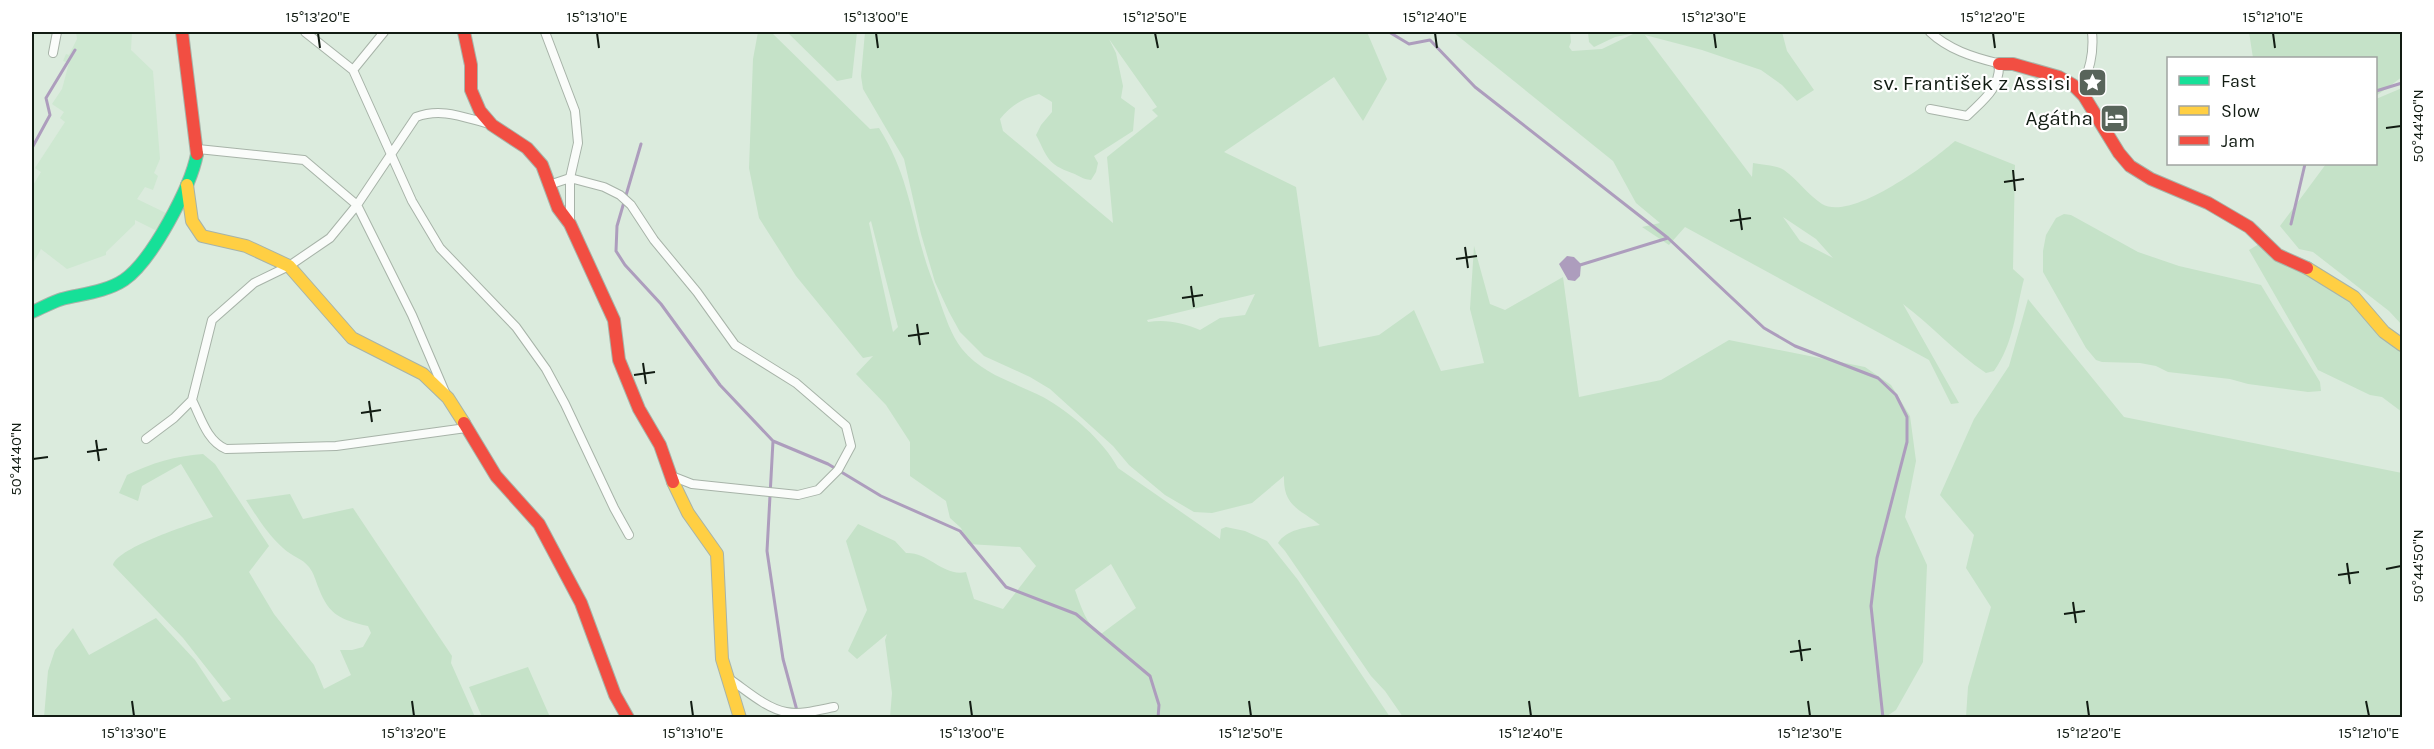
<svg xmlns="http://www.w3.org/2000/svg" width="2434" height="749" font-family="Karla,sans-serif">
  <rect width="100%" height="100%" fill="#dbebdd"/>
  <path fill="#cee8d1" d="M76,32h56l-1,18 22,21 7,88 -6,14 4,3 -5,14 -8,-3 -8,12 29,14 -9,18 -22,-11v4l-29,28v3l-39,14 -26,-20 -9,16v-78l9,-15 -6,-4 30,-46 -5,-4 4,-6 -12,-8 10,-15 7,-26 -6,-2 3,-7 3,1 8,-16z"/>
  <path fill="#c5e2c8" fill-rule="evenodd" d="M758,32h13l99,97 9,-1c26,41 31,78 44,124 4,16 11,31 16,47 6,17 12,36 23,50 21,26 52,33 81,48 27,15 60,43 75,71l102,71 1,-10 5,-2 19,4 22,10 31,39 92,137h-500l2,-24 -7,-53 2,-6 -30,25 -9,-8 19,-41 -21,-69 12,-17 37,17 11,12c23,-1 37,24 60,19l8,27 29,10 33,-43 -16,-19 -52,-3 -7,-16 -11,-10 -4,-17 -36,-25v-34l-24,-37 -30,-31 17,-18 -10,2 -67,-82 -37,-58 -10,-50 4,-109zM871,221l27,106 -5,5 -24,-109zM1111,564l25,44 -35,26c-14,-7 -21,-30 -26,-44z
    M787,32h70l-5,46 -15,3z
    M865,32h502l20,47 -24,42 -29,-44 -110,75 72,35 23,160 60,-12 35,-25 27,61 43,-8 -14,-54 4,-63 16,58 15,6 58,-33 16,120 82,-17 68,-40 136,27 26,18 19,31 6,45 -11,56 22,48 -4,97 -27,48 -12,8 -481,-1 -18,-26 -14,-15 -86,-125 -7,-8c9,-14 27,-15 42,-18 -20,-16 -37,-18 -36,-49l-32,27 -40,10 -18,-1 -29,-17 -36,-30 -16,-19 -63,-57 -20,-12 -46,-21 -24,-24 -11,-20 -14,-30 -14,-48 -17,-75 -41,-70 -2,-13zM1109,39l48,68 -5,3 6,6 -51,41 6,66 -110,-92 -3,-12c11,-14 22,-20 39,-25l13,8v10l-11,13 -5,10c12,23 11,29 36,38 8,3 10,6 19,7l5,-8 2,-9 -4,-7 39,-25 2,-23 -14,-10 2,-12 -7,-33zM1255,294l-10,21 -25,3 -20,12c-17,-7 -33,-11 -52,-8l-1,-2z
    M1453,32h117l1,10 -2,5 3,4 30,-2 33,-16 -20,4 -21,10 -5,-5 -1,-10h194l5,19 27,39 -17,11 -15,-16 -21,-15 -59,-20 -57,-15 107,142 1,-14c9,2 24,2 31,7 14,10 24,25 38,34 30,18 110,-43 133,-63l60,24 -2,104 11,10c-8,31 -11,66 -30,92l-8,2c-30,-20 -55,-48 -83,-69l56,99 -8,1 -22,-44 -244,-133 -16,18 -27,-18 18,-4 -24,-20 -23,-42zM1783,217l33,22 17,19 -33,-17z
    M2249,32h153v45l-26,19v-38h-123z
    M2402,88v237l-13,-14 -76,-59 -14,-3 -19,-23 46,-62h50v-65z
    M2064,214l7,1 67,37 41,14 82,19 59,97 1,9 -13,1 -60,-8 -18,-5 -62,-7 -12,-6 -16,-3 -38,-1 -6,-2 -10,-12 -43,-76v-21l3,-16 10,-17z
    M2259,244l85,52 58,53v63l-20,-15 -12,-2 -52,-25 -69,-120z
    M2028,299l96,118 278,56v244h-436l2,-30 23,-80 -25,-39 8,-33 -34,-40 34,-76 35,-53z
    M203,454l12,10 54,82 -20,26 25,42 40,51 10,24 27,-14 -11,-25h12l11,-3 8,-14 -3,-7c-27,-6 -39,-11 -49,-37 -3,-7 -5,-16 -10,-22 -7,-9 -18,-11 -26,-19 -15,-13 -26,-31 -37,-48l44,-6 13,25 50,-11 99,148 -1,7 24,54h-431l4,-46 7,-21 18,-22 16,27 67,-37 39,42 28,42 8,-3 -48,-61 -70,-73c5,-18 81,-42 100,-48l-32,-53 -39,22 -4,15 -19,-8 8,-18c25,-12 48,-19 76,-21z
    M528,667l22,50h-68l-13,-30z"/>
  <path fill="#ad9dbd" d="M1567,256l7,1 7,7 -1,12 -5,5 -7,-1 -9,-16z"/>
  <g fill="none" stroke-linecap="round" stroke-linejoin="round">
    <path stroke="#ad9dbd" stroke-width="3" d="M1389,32l20,12 21,-4 45,47 193,151 96,90 31,18 83,32 18,17 11,22v25l-30,116 -6,48 12,112
      M2376,91l26,-8
      M641,144l-24,82 -1,25 9,14 36,39 59,81 53,56 55,23 53,32 79,35 46,56 70,27 74,62 9,29 -1,13
      M32,148l18,-33 -4,-17 29,-48
      M2291,224l14,-60
      M1580,265l88,-27
      M773,441l-6,110 16,108 16,59"/>
    <defs>
      <path id="street" d="M305,32l48,38 59,131 28,47 76,79 30,42 19,35 49,104 15,27
        M545,32l30,79 3,32 -8,35v46
        M1930,32c18,17 42,25 67,31l2,1c1,25 -16,36 -32,52l-37,-7
        M53,53l4,-21
        M353,70l31,-38
        M2078,90c12,-16 16,-38 14,-58
        M198,149l106,11 53,45 55,110 33,77
        M549,185l21,-7 34,9 16,8 11,10 23,35 43,52 38,53 61,38 50,43 5,20 -13,24 -20,20 -20,5 -106,-11 -23,-9
        M192,400c9,18 15,41 34,49l110,-3 130,-18
        M146,439l28,-21 18,-18 20,-80 42,-37 35,-17 41,-28 27,-33 59,-88c26,-10 49,1 74,7
        M728,678c17,11 37,30 58,34 15,3 33,-2 48,-5"/>
      <path id="fast" d="M32,312c10,-4 20,-10 30,-13 19,-5 44,-7 62,-19 28,-19 67,-94 73,-126"/>
      <path id="slow" d="M187,185l5,36 10,15 44,10 43,20 63,72 71,36 25,24 16,25
        M2307,268l47,29 30,35 18,13
        M673,482l15,31 29,41 5,105 18,59"/>
      <path id="jam" d="M182,32l15,122
        M464,32l7,33v25l9,21 12,14 35,23 15,17 16,43 12,16 44,96 5,40 20,49 21,36 13,37
        M1999,64h14l46,13 14,8 11,11 35,57 11,13 21,13 57,24 41,24 29,28 29,13
        M464,423l32,53 43,48 42,79 34,92 13,23"/>
    </defs>
    <use href="#street" stroke="#a7b3a8" stroke-width="10"/>
    <use href="#fast" stroke="#a7b3a8" stroke-width="14"/>
    <use href="#slow" stroke="#a7b3a8" stroke-width="14"/>
    <use href="#jam" stroke="#a7b3a8" stroke-width="14"/>
    <use href="#street" stroke="#fafcfa" stroke-width="8"/>
    <use href="#fast" stroke="#16e098" stroke-width="12"/>
    <use href="#slow" stroke="#ffcf43" stroke-width="12"/>
    <use href="#jam" stroke="#f24e42" stroke-width="12"/>
  </g>
  <path fill="none" stroke="#121c13" stroke-width="2" d="M318,33l2,15M597,33l2,15M876,33l2,15M1155,33l3,15M1435,33l2,15M1714,33l2,15M1993,33l2,15M2273,33l2,15M2386,128l15,-2M2013,170l2,21M2004,182l20,-3M1739,209l3,21M1730,221l21,-3M1465,247l3,21M1456,259l21,-3M1191,286l3,21M1182,298l21,-3M917,324l3,21M908,336l21,-3M643,363l3,21M634,375l21,-3M369,401l3,21M361,413l20,-3M96,440l3,21M87,452l20,-3M33,459l15,-2M2347,563l3,21M2386,569l15,-3M2338,575l21,-3M2073,602l3,21M2064,614l21,-3M1799,640l3,21M1790,652l21,-3M132,701l2,15M412,701l2,15M691,701l2,15M970,701l2,15M1249,701l2,15M1529,701l2,15M1808,701l2,15M2087,701l2,15M2366,701l3,15"/>
  <defs>
    <symbol id="sight-square" viewBox="-11 -11 22 22"><rect x="-9" y="-9" width="18" height="18" rx="4" fill="#58645a" stroke="#fff"/><path d="M0-6L1.8-2.2L6-1.7L2.9 1.2L3.7 5.4L0 3.3L-3.7 5.4L-2.9 1.2L-6-1.7L-1.8-2.2Z" fill="#fff"/></symbol>
    <symbol id="hotel-square" viewBox="-11 -11 22 22"><rect x="-9" y="-9" width="18" height="18" rx="4" fill="#58645a" stroke="#fff"/><path d="M-6-4.5h1.5V1H6V5H4.5V3h-9V5H-6ZM-4 0a1.8 1.8 0 1 1 3.6 0ZM.5 0V-2.5h3Q6-2.5 6 0Z" fill="#fff"/></symbol>
  </defs>
  <g fill-rule="evenodd">
    <use href="#sight-square" x="2076" y="66" width="33" height="33"/>
    <use href="#hotel-square" x="2098" y="102" width="33" height="33"/>
  </g>
  <g text-anchor="middle" stroke-width="4.5" stroke-linejoin="round" paint-order="stroke">
    <g font-size="21" fill="#121c13" stroke="#fff" text-anchor="end">
      <text x="2071" y="90">sv. František z Assisi</text>
      <text x="2093" y="125">Agátha</text>
    </g>
  </g>
  <rect width="2434" height="749" fill="none" stroke="#ffffff" stroke-width="66"/>
  <rect x="2167" y="57" width="210" height="108" fill="#ffffff" stroke="#a0a4a1" stroke-width="1.5"/>
  <rect x="2179" y="76" width="30" height="9" fill="#16e098" stroke="#a0a4a1" stroke-width="1.5"/>
  <text x="2221" y="87" font-size="18" fill="#121c13">Fast</text>
  <rect x="2179" y="106" width="30" height="9" fill="#ffcf43" stroke="#a0a4a1" stroke-width="1.5"/>
  <text x="2221" y="117" font-size="18" fill="#121c13">Slow</text>
  <rect x="2179" y="136" width="30" height="9" fill="#f24e42" stroke="#a0a4a1" stroke-width="1.5"/>
  <text x="2221" y="147" font-size="18" fill="#121c13">Jam</text>
  <rect x="33" y="33" width="2368" height="683" fill="none" stroke="#121c13" stroke-width="2"/>
  <g font-size="15" text-anchor="middle" fill="#121c13">
    <text x="318" y="22">15°13'20"E</text>
    <text x="597" y="22">15°13'10"E</text>
    <text x="876" y="22">15°13'00"E</text>
    <text x="1155" y="22">15°12'50"E</text>
    <text x="1435" y="22">15°12'40"E</text>
    <text x="1714" y="22">15°12'30"E</text>
    <text x="1993" y="22">15°12'20"E</text>
    <text x="2273" y="22">15°12'10"E</text>
    <text transform="translate(2418 126) rotate(-90)" y="5">50°44'40"N</text>
    <text transform="translate(16 459) rotate(-90)" y="5">50°44'40"N</text>
    <text transform="translate(2418 566) rotate(-90)" y="5">50°44'50"N</text>
    <text x="134" y="738">15°13'30"E</text>
    <text x="414" y="738">15°13'20"E</text>
    <text x="693" y="738">15°13'10"E</text>
    <text x="972" y="738">15°13'00"E</text>
    <text x="1251" y="738">15°12'50"E</text>
    <text x="1531" y="738">15°12'40"E</text>
    <text x="1810" y="738">15°12'30"E</text>
    <text x="2089" y="738">15°12'20"E</text>
    <text x="2369" y="738">15°12'10"E</text>
  </g>
</svg>
